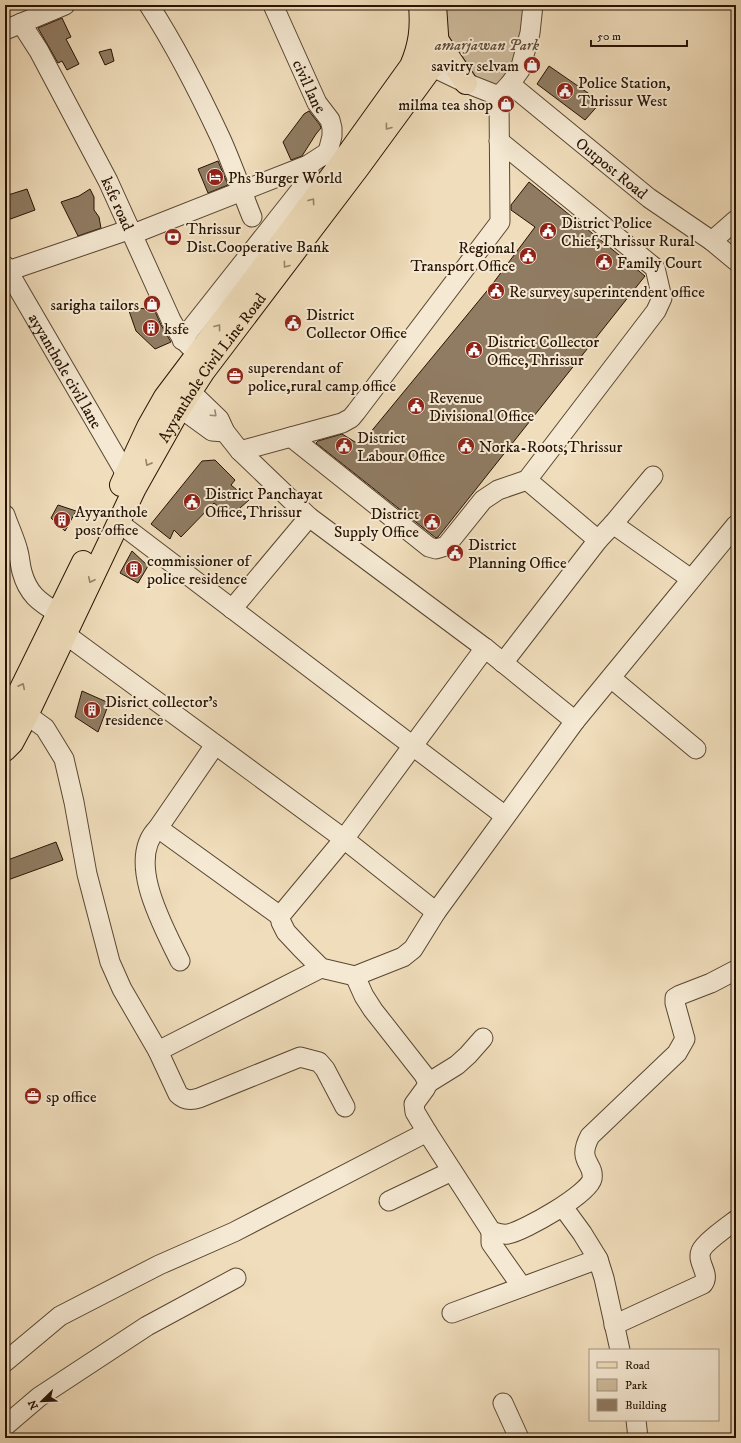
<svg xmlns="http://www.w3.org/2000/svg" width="741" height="1443" font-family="'IM FELL DW Pica',serif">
  <rect width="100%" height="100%" fill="#f0ddbb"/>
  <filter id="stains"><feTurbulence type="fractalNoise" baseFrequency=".005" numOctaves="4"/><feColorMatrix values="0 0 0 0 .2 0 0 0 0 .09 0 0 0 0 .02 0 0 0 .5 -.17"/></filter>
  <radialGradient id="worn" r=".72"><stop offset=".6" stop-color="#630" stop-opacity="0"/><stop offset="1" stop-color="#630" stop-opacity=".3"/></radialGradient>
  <path fill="#cebb9c" stroke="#7a6750" d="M436,5h97l-3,28 -31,62 -44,-29z"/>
  <path fill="#907c63" stroke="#271303" d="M62,18l9,19 -5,2 13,25 -12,6 -5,-9 -4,2 -20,-35z
    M111,49l3,12 -9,4 -6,-13z
    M549,66l52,36 -16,18 -48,-36z
    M309,111l11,14 1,3 -5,6 -14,22 -11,4 -8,-18 21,-28z
    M218,161l10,24 -20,8 -10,-24z
    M529,182l116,94 -207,261 -2,1 -120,-95 2,-2 24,-7 18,11 131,-159 44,-59 -24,-17v-5z
    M27,189l8,21 -30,11v-25z
    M90,189l4,8v13l5,7 2,11 -23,8 -17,-34 18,-6z
    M128,308l26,1 7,16 10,17 -16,7 -19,-18z
    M215,460l20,20 -4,5 18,15 -9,8 -7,10 -19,-15 -33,34 -7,-7 -4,9 -19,-15 51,-63z
    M58,505l18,6 -11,20 -14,-13z
    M132,551l16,15 -10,17 -18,-10z
    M82,691l27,12 -11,29 -23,-15z
    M56,842l7,18 -58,21v-20z"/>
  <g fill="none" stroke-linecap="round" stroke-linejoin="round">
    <defs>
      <g id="minor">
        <path d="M149,5c27,42 50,87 71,132 12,26 21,53 32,80"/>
        <path id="s1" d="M273,5l44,98 13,17 2,8v8l-4,16 4,6 3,3"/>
        <path id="s2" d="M21,23l18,28 69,130 63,139c8,14 13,23 27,33"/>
        <path d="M5,30l60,-25"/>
        <path d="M420,61l46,22 33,13 11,-12 10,-14 10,-37 3,-28"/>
        <path id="s3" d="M510,84l139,114 63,43 24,20"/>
        <path d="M133,234l175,-69 20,-13"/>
        <path d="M712,241l24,-21"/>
        <path id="s4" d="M5,266l121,208"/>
        <path d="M5,272l126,-43"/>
        <path d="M182,340l124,-157c3,-7 4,-11 2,-18"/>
        <path d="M168,399l44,32 13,1"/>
        <path d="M291,437l138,110 7,2 10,-3 37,-46 15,-10 29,-10 129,-169 6,-13 -7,-30 -156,-127"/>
        <path d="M240,451l102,-28 9,-5 5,-6 144,-190 -1,-126"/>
        <path d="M527,480l71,60"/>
        <path d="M5,515c4,12 10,24 13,36 2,7 2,14 4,21 6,22 17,30 36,41"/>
        <path d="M118,522l387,294"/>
        <path d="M613,524l40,-48"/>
        <path d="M232,609l77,-92"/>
        <path d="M52,627l13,7 279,205 -64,77 1,6 5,10 15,16 20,20 34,8 48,-19 10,-8 23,-37 139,-191 -90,-73 -176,-131 -69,-66 -15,-19 -6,-13 -28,-27 -13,-8"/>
        <path d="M503,663l95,-123 15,-16 78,55"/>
        <path d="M611,678l85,71"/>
        <path d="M27,715l18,13 19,31 10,43 13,72 23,88 12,27 36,62 20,43c6,6 12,7 21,4l101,-41 19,5 6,7 20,38"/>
        <path d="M575,721l161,-196"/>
        <path d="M158,828l122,88"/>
        <path d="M436,912l-92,-73 141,-191"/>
        <path d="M180,961c-16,-33 -55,-101 -22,-133l57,-83"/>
        <path d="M158,1051l163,-83"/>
        <path d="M428,1083l29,-18 11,-10 15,-17"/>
        <path d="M427,1132l64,99c6,2 10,4 17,3 16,-3 81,-40 84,-55 3,-16 -16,-17 -2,-43l87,-83 8,-14 -10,-36v-5l5,-3 31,-12 25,-13"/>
        <path d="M389,1201l63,-30"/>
        <path d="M563,1207l19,26 16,26 6,19 16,72"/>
        <path d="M491,1231v12l31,44"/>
        <path d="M452,1313l146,-54"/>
        <path d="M614,1325l89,-41c8,-11 -7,-21 -2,-33 3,-8 27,-25 35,-31"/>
        <path d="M5,1362l55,-46 99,-51 75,-33 193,-100 -12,-20 -1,-8 11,-15 3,-6 -4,-8 -51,-65 -9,-14 -9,-20"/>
        <path d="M503,1403l16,35"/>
        <path d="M636,1420l2,18"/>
        <path d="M5,1426l34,-29 108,-71 89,-48"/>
      </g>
      <g id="major">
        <path d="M432,39l6,2 28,42"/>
        <path d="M121,485l27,-58 17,-30 180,-239 66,-92c9,-21 11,-38 9,-61"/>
        <path d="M5,721l78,-159"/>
        <path id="s5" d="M5,750l7,-7 15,-28 108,-227 45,-80 24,-37 154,-203 74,-101 6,-18 -3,-44"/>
      </g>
    </defs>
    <use href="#minor" stroke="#594631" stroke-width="21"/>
    <use href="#major" stroke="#271303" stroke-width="24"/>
    <use href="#minor" stroke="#f5e9d3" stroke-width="19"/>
    <use href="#major" stroke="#f0ddbb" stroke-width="22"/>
  </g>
  <defs><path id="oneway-chevron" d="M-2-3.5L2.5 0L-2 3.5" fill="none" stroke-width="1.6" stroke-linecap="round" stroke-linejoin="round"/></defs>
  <g stroke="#968268">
    <use href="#oneway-chevron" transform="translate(388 127) rotate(127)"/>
    <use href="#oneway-chevron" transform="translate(312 201) rotate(-54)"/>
    <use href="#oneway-chevron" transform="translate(286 265) rotate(127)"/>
    <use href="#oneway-chevron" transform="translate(218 327) rotate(-53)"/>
    <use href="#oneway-chevron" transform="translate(148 463) rotate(119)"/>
    <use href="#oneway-chevron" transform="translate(91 580) rotate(115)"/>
    <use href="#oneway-chevron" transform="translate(22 686) rotate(-64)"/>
  </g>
  <use stroke="#988975" href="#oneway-chevron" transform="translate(214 414) rotate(43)"/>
  <defs>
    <symbol id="shop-disc" viewBox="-11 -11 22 22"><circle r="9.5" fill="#8f2418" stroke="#f5e9d3"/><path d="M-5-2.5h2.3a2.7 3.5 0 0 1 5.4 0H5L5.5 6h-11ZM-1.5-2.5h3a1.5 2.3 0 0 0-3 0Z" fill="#fff"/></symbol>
    <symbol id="civic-disc" viewBox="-11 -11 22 22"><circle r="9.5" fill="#8f2418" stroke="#f5e9d3"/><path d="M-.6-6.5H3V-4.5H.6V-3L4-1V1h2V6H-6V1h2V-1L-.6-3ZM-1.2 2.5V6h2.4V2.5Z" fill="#fff"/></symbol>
    <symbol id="hotel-disc" viewBox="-11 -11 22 22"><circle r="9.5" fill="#8f2418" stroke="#f5e9d3"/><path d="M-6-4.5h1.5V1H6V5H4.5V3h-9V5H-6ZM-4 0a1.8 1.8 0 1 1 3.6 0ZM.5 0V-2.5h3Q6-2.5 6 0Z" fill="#fff"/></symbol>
    <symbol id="bank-disc" viewBox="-11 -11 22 22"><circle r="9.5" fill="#8f2418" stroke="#f5e9d3"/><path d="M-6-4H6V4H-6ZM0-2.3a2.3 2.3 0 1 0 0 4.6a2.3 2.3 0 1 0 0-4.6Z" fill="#fff"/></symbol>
    <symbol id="building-disc" viewBox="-11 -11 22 22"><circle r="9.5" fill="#8f2418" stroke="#f5e9d3"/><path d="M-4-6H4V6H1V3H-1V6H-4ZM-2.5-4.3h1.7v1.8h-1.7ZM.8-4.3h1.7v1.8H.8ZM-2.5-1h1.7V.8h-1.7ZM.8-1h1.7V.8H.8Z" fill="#fff"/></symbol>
    <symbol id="office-disc" viewBox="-11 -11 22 22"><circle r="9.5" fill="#8f2418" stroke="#f5e9d3"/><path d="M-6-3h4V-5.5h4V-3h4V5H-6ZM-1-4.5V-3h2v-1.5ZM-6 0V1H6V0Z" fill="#fff"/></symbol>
  </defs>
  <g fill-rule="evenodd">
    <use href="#shop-disc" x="522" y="55" width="20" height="20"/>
    <use href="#civic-disc" x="555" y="81" width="20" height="20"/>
    <use href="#shop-disc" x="496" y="94" width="20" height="20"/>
    <use href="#hotel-disc" x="205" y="167" width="20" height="20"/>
    <use href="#civic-disc" x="538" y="221" width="20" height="20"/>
    <use href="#bank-disc" x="163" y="227" width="20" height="20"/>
    <use href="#civic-disc" x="518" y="246" width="20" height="20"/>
    <use href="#civic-disc" x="594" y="252" width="20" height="20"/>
    <use href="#civic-disc" x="486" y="281" width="20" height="20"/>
    <use href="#shop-disc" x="142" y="294" width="20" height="20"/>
    <use href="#civic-disc" x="283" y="313" width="20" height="20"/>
    <use href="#building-disc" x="141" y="318" width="20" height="20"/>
    <use href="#civic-disc" x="464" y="340" width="20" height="20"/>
    <use href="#office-disc" x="225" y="366" width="20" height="20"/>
    <use href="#civic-disc" x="406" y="396" width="20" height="20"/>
    <use href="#civic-disc" x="334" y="436" width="20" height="20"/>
    <use href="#civic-disc" x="456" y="436" width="20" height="20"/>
    <use href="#civic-disc" x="182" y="492" width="20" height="20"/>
    <use href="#building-disc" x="52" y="510" width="20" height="20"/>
    <use href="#civic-disc" x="422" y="512" width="20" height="20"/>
    <use href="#civic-disc" x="445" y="543" width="20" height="20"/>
    <use href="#building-disc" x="124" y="559" width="20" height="20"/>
    <use href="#building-disc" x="82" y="700" width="20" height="20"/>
    <use href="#office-disc" x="23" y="1086" width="20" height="20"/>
  </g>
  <g text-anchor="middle" stroke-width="4" stroke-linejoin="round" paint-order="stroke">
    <g font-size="16" font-style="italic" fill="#614e39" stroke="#f5e9d3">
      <text x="487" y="50">amarjawan Park</text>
    </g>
    <g font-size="16" fill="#271303" stroke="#f5e9d3" text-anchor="start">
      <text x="519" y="71" text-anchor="end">savitry selvam</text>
      <text x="578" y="88">Police Station,<tspan x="578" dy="18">Thrissur West</tspan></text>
      <text x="493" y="110" text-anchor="end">milma tea shop</text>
      <text x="228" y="183">Phs Burger World</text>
      <text x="561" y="228">District Police<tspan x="561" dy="18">Chief,Thrissur Rural</tspan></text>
      <text x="186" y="234">Thrissur<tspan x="186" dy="18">Dist.Cooperative Bank</tspan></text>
      <text x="515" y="253" text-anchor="end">Regional<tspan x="515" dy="18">Transport Office</tspan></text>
      <text x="617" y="268">Family Court</text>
      <text x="509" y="297">Re survey superintendent office</text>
      <text x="139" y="310" text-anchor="end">sarigha tailors</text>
      <text x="306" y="320">District<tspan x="306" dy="18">Collector Office</tspan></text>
      <text x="164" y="334">ksfe</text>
      <text x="487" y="347">District Collector<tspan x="487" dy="18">Office,Thrissur</tspan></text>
      <text x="248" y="373">superendant of<tspan x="248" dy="18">police,rural camp office</tspan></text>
      <text x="429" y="403">Revenue<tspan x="429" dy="18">Divisional Office</tspan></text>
      <text x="357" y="443">District<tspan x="357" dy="18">Labour Office</tspan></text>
      <text x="479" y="452">Norka-Roots,Thrissur</text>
      <text x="205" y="499">District Panchayat<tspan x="205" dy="18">Office,Thrissur</tspan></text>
      <text x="75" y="517">Ayyanthole<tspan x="75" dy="18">post office</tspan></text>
      <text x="419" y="519" text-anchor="end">District<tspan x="419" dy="18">Supply Office</tspan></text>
      <text x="468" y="550">District<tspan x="468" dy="18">Planning Office</tspan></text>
      <text x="147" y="566">commissioner of<tspan x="147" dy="18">police residence</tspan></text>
      <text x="105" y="707">Disrict collector's<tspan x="105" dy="18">residence</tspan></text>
      <text x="46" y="1102">sp office</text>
    </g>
    <g font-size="16" fill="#271303" stroke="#f5e9d3">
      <text dy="6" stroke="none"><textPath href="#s1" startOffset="89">civil lane</textPath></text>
      <text dy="6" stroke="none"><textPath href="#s3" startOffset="132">Outpost Road</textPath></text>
      <text dy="6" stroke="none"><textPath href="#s2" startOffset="205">ksfe road</textPath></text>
      <text dy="6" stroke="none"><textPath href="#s5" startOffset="436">Ayyanthole Civil Line Road</textPath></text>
      <text dy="6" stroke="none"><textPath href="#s4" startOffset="121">ayyanthole civil lane</textPath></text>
    </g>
  </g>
  <rect width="741" height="1443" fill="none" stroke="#f0ddbb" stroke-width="20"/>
  <rect x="6" y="6" width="729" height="1431" fill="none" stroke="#271303" stroke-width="2"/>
  <rect x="10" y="10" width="721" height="1423" fill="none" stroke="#271303"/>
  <rect x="589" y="1349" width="130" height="72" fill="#f5e9d3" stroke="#a39380"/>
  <rect x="597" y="1362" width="20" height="6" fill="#f0ddbb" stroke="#a39380"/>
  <text x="625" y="1369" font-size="12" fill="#271303">Road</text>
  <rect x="597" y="1379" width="20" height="12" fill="#cebb9c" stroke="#a39380"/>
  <text x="625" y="1389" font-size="12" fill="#271303">Park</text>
  <rect x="597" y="1399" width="20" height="12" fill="#907c63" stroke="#a39380"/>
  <text x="625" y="1409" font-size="12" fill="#271303">Building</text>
  <g transform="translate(42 1401) rotate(247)" stroke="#f5e9d3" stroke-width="3" paint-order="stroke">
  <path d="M0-3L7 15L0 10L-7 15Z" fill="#271303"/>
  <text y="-6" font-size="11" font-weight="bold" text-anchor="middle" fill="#271303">N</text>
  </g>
  <path d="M591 40v6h96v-6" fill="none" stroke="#271303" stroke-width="2"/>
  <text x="597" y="40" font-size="12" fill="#271303" stroke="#f5e9d3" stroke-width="3" paint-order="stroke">50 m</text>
  <rect width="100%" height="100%" filter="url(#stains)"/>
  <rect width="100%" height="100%" fill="url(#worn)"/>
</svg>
